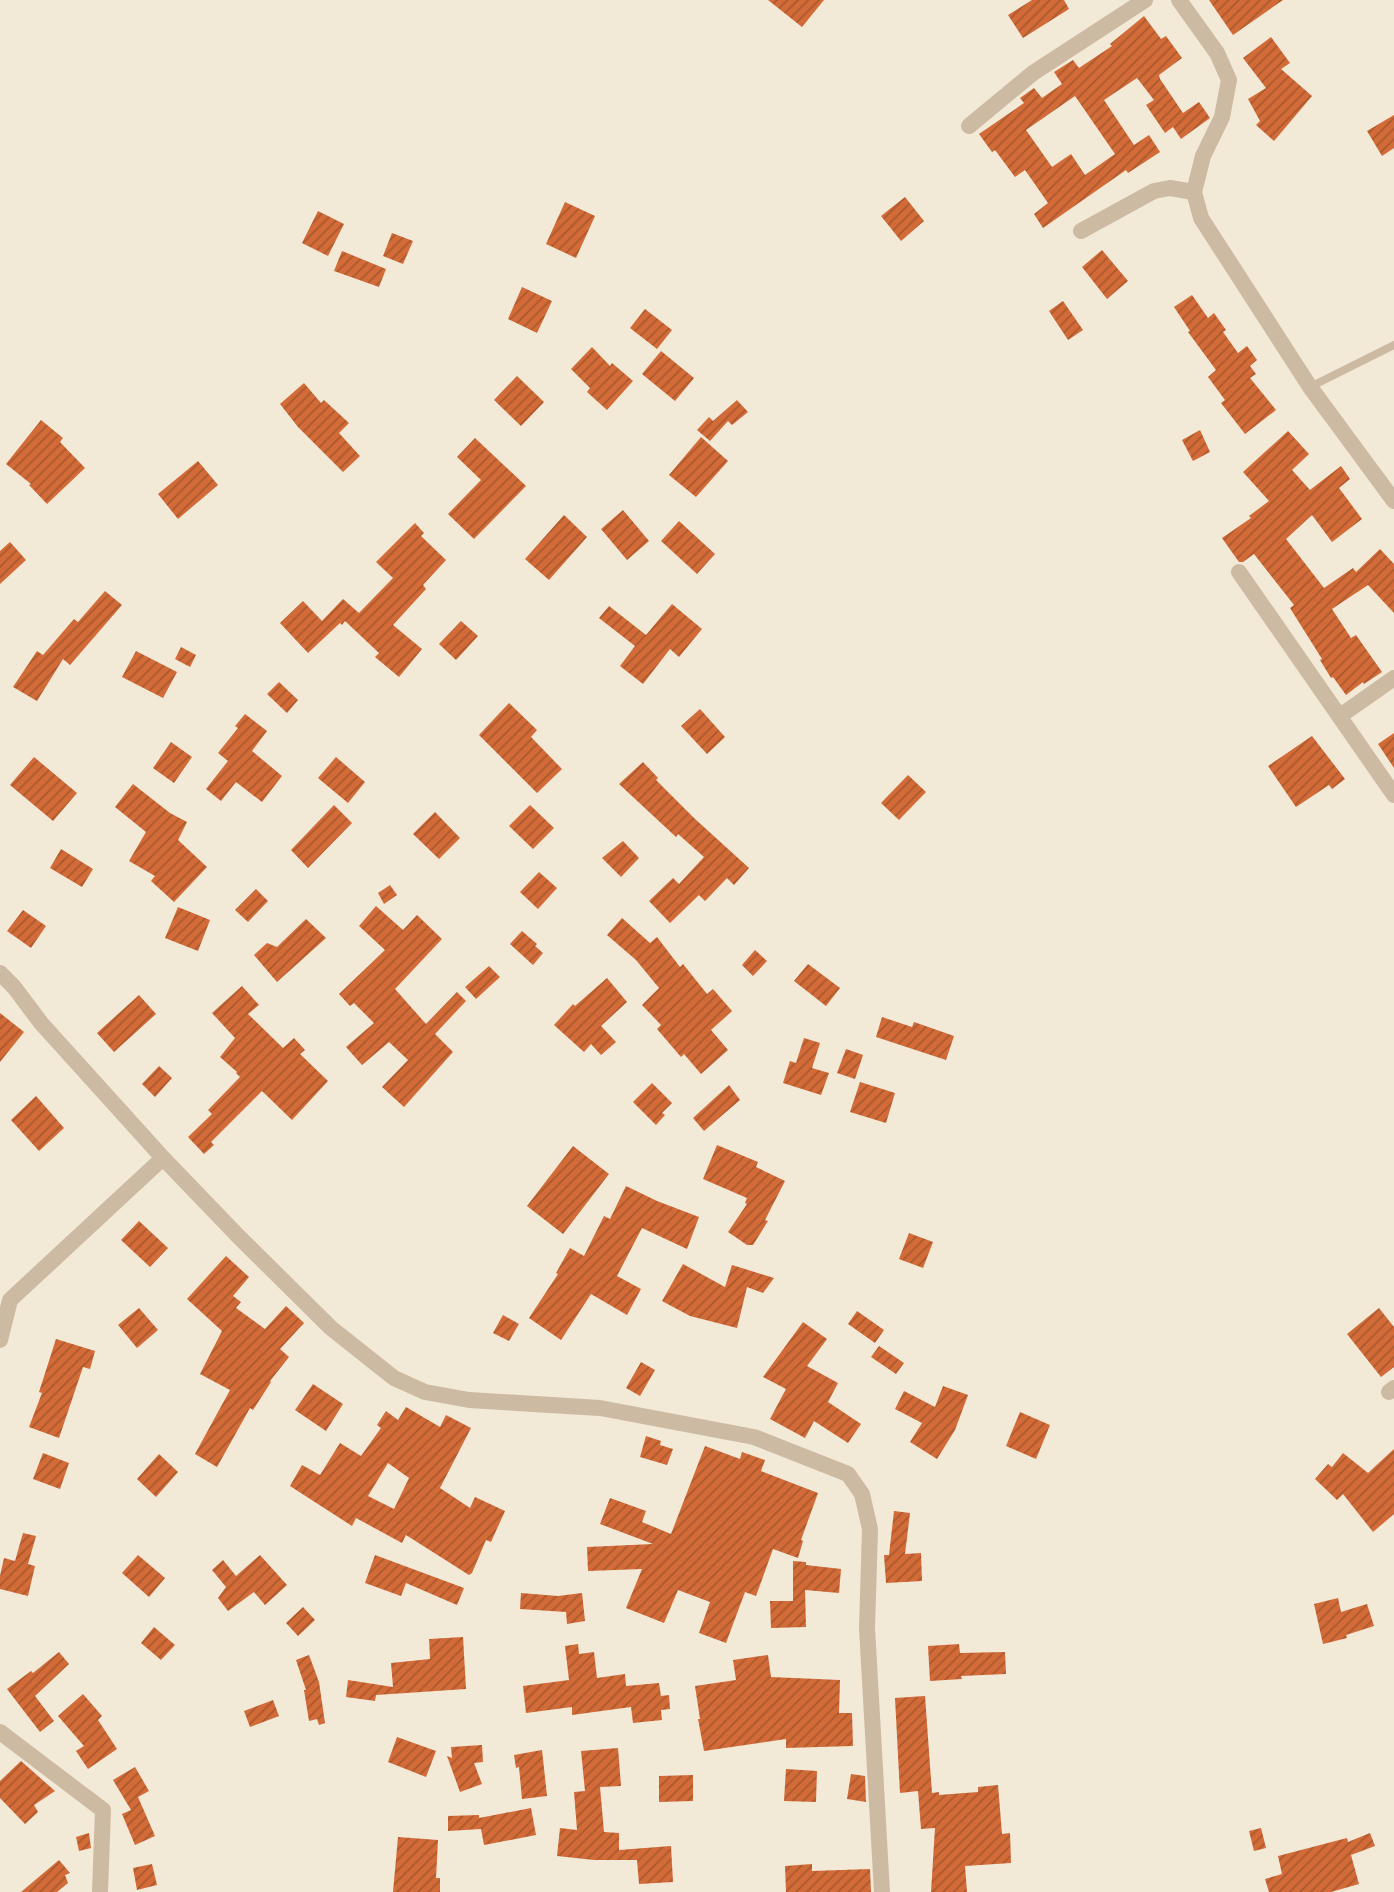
<svg xmlns="http://www.w3.org/2000/svg" width="1394" height="1892" font-family="Helvetica,sans-serif">
  <defs>
    <pattern id="building-hatch" width="6" height="6" patternUnits="userSpaceOnUse" patternTransform="scale(1.75)"><rect width="6" height="6" fill="#d26b37"/><path d="M-1 1l2-2M0 6l6-6M5 7l2-2" fill="none" stroke="#ab582e"/></pattern>
  </defs>
  <rect width="100%" height="100%" fill="#f3e9d7"/>
  <path fill="url(#building-hatch)" fill-rule="evenodd" d="M768,0h56l-22,27z
    M1032,0h32l5,9 -46,29 -15,-23z
    M1209,0h74l-50,35z
    M1144,16l17,23 5,-3 16,22 -23,17 1,4 23,34 16,-11 11,16 -29,21 -8,-12 -8,6 -19,-28 8,-5 -17,-22 -33,22 30,45 15,-10 11,17 -32,21 -2,-3 -83,58 -9,-14 14,-11 -23,-33 -10,7 -20,-27 -3,2 -13,-18 45,-31 -4,-5 14,-10 8,10 20,-14 -8,-12 19,-12 6,8 33,-22 -2,-2zM1075,96l40,58 -30,21 -14,-21 -19,13 -26,-37z
    M1271,37l19,26 -9,6 31,27 -38,45 -18,-16 4,-4 -12,-22 18,-11 -23,-30z
    M1394,115v33l-12,8 -15,-25z
    M905,197l19,24 -23,20 -20,-25z
    M565,202l30,14 -19,42 -30,-14z
    M318,211l26,13 -16,32 -26,-13z
    M392,233l21,8 -10,23 -20,-8z
    M1102,250l26,31 -21,18 -25,-32z
    M342,251l44,18 -7,18 -45,-16z
    M522,287l30,14 -15,32 -29,-14z
    M1192,295l16,23 6,-5 12,17 -3,2 15,21 9,-7 10,14 -7,6 6,8 -6,4 26,32 -31,24 -24,-31 4,-3 -17,-23 8,-7 -28,-38 2,-1 -16,-24z
    M1063,301l20,29 -15,10 -19,-29z
    M645,309l27,21 -15,19 -27,-21z
    M592,347l18,19 2,-3 21,18 -26,29 -20,-18 3,-4 -19,-19z
    M661,351l33,27 -19,23 -33,-27z
    M517,376l27,26 -23,24 -27,-26z
    M304,383l17,20 3,-3 25,23 -10,10 21,23 -17,16 -45,-45 -18,-23z
    M737,400l11,12 -16,13 -4,-4 -18,20 -13,-11 12,-13 4,4z
    M41,420l22,18 -3,4 25,26 -38,36 -18,-19 2,-1 -25,-20z
    M1200,430l10,22 -17,9 -11,-21z
    M1288,431l21,23 -17,16 18,20 31,-24 9,13 -11,9 23,31 -30,23 -20,-27 -26,24 38,49 29,-20 3,4 24,-23 14,15v49l-26,-28 -36,24 19,29 5,-3 26,37 -18,12 -1,-2 -17,13 -13,-18 -2,1 -11,-18 2,-1 -32,-51 4,-3 -40,-51 -11,8h-4l-17,-24 29,-20 -2,-2 20,-15 -26,-29z
    M701,437l27,24 -32,36 -27,-22z
    M475,438l51,48 -52,53 -26,-25 33,-34 -24,-23z
    M198,461l20,24 -40,34 -20,-25z
    M623,510l26,31 -22,19 -26,-31z
    M564,515l23,22 -38,43 -24,-21z
    M679,521l36,33 -18,20 -36,-33z
    M415,523l9,10 -3,3 25,24 -23,25 3,4 -33,36 29,24 -23,28 -24,-20 4,-4 -34,-32 -3,4 -2,-2 -32,30 -28,-30 23,-22 19,20 21,-22 16,14 34,-35 -17,-16z
    M10,542l16,18 -26,24v-33z
    M105,591l17,14 -52,60 -7,-6 -26,42 -24,-14 24,-36 6,4 31,-36 4,3z
    M672,604l30,25 -23,28 -9,-8 -27,35 -23,-18 15,-20 -36,-28 10,-12 37,29z
    M461,621l17,15 -22,24 -17,-16z
    M181,647l15,8 -6,12 -15,-8z
    M136,651l41,21 -14,26 -41,-21z
    M279,682l19,18 -11,13 -20,-19z
    M509,703l28,27 -6,7 31,32 -25,24 -58,-58z
    M700,709l25,28 -18,17 -26,-28z
    M245,714l22,17 -15,20 30,25 -20,26 -26,-20 -15,19 -15,-12 22,-28 -10,-8 20,-25 -3,-2z
    M1394,733v35l-16,-24z
    M1312,736l33,43 -13,10 -3,-4 -33,22 -28,-41z
    M171,742l21,15 -18,26 -21,-15z
    M34,757l43,36 -24,28 -43,-36z
    M336,757l29,25 -17,21 -30,-25z
    M643,762l15,16 -2,2 38,38 55,50 -15,17 -7,-7 -22,23 -6,-6 -29,28 -21,-22 24,-23 6,6 25,-27 -26,-23 -2,3 -57,-53z
    M908,775l18,17 -27,28 -18,-17z
    M133,784l37,29 17,9 -9,18 29,27 -33,35 -23,-21 4,-5 -26,-15 17,-29 -31,-25z
    M334,805l18,18 -44,45 -17,-18z
    M530,805l24,23 -21,21 -24,-23z
    M435,812l25,26 -21,21 -26,-25z
    M623,841l16,17 -18,19 -19,-19z
    M61,849l32,20 -11,18 -32,-19z
    M539,872l18,16 -19,21 -18,-17z
    M390,885l7,10 -13,9 -6,-11z
    M256,889l12,12 -20,21 -13,-12z
    M376,906l27,24 14,-15 25,24 -47,50 31,35 31,-32 9,9 -31,33 18,18 -49,55 -22,-20 26,-27 -19,-18 -27,23 -16,-18 28,-24 -20,-20 -4,3 -11,-12 46,-44 -26,-24z
    M178,907l32,13 -12,31 -33,-13z
    M23,910l23,16 -15,22 -24,-17z
    M622,918l28,25 7,-6 23,30 3,-3 24,30 6,-5 19,22 -21,19 17,20 -27,24 -17,-20 -3,3 -24,-28 4,-4 -19,-20 17,-17 -23,-28 -29,-25z
    M306,919l20,19 -49,44 -23,-27 13,-12 10,4z
    M522,931l15,13 -2,2 8,7 -10,12 -23,-21z
    M755,950l12,11 -14,15 -11,-11z
    M808,964l32,24 -14,18 -32,-25z
    M489,966l11,11 -24,22 -11,-12z
    M607,978l20,24 -26,24 15,16 -15,13 -10,-11 -7,8 -30,-27 19,-21 2,2z
    M242,986l17,19 -11,9 35,34 11,-10 11,12 -5,4 28,27 -36,39 -30,-29 -51,51 3,3 -10,9 -16,-17 24,-23 -4,-4 32,-33 -4,-4 1,-1 -17,-15 15,-19 -23,-25z
    M139,995l17,19 -42,38 -17,-19z
    M0,1013l24,19 -24,30z
    M882,1017l30,10 2,-5 40,14 -8,24 -70,-23z
    M804,1038l16,5 -8,25 17,5 -8,22 -38,-12 7,-22 6,2z
    M846,1049l17,6 -8,24 -18,-6z
    M159,1066l13,12 -17,19 -13,-13z
    M860,1082l35,11 -9,30 -36,-11z
    M652,1083l20,20 -10,10 3,2 -9,10 -23,-23z
    M729,1085l11,15 -36,31 -11,-13z
    M36,1096l28,32 -25,23 -28,-31z
    M717,1145l41,17 -2,5 29,14 -20,39 3,1 -15,24h-6l-19,-13 19,-28 -2,-1 2,-5 -44,-19z
    M573,1146l36,28 -46,60 -36,-28z
    M626,1186l31,15 42,16 -12,32 -45,-21 -25,48 24,13 -14,26 -36,-21 -30,46 -32,-22 29,-44 -2,-1 14,-25 14,8 20,-40 6,3z
    M139,1221l29,27 -18,19 -29,-27z
    M909,1233l24,9 -10,26 -24,-9z
    M226,1256l23,21 -16,19 8,6 -5,6 29,21 21,-23 18,17 -24,26 9,8 -19,24 1,1 -18,28 -3,-2 -33,59 -22,-13 35,-64 -30,-16 22,-43 -35,-32z
    M683,1264l42,23 7,-22 42,13 -11,15 -16,-6 -10,41 -47,-12 -28,-15z
    M139,1308l19,22 -21,18 -19,-23z
    M1379,1308l15,19v40l-13,10 -34,-43z
    M857,1311l27,19 -9,13 -27,-19z
    M503,1315l16,9 -10,17 -16,-8z
    M803,1322l24,17 -20,27 31,17 -10,19 33,22 -13,19 -34,-22 -9,17 -35,-19 16,-30 -23,-12z
    M56,1339l39,12 -5,18 -7,-2 -24,71 -30,-11 13,-34 -3,-1z
    M879,1346l25,17 -8,11 -25,-17z
    M641,1362l14,8 -15,26 -14,-8z
    M313,1384l30,20 -17,27 -31,-21z
    M943,1386l25,9 -13,35 -18,29 -27,-17 12,-19 -27,-14 9,-18 31,16z
    M406,1407l34,20 6,-12 25,13 -31,60 30,20 5,-11 30,14 -14,31 -5,-2 -14,33 -3,2 -63,-40 -4,8 -46,-25 -4,8 -62,-40 12,-21 18,10 20,-32 21,13 20,-28 -4,-3 9,-14 12,9zM388,1463l21,15 -15,31 -26,-13z
    M1020,1412l30,13 -14,34 -30,-13z
    M646,1436l15,5 -1,4 13,4 -6,16 -27,-8z
    M705,1446l35,13 2,-7 23,8 -4,11 57,22 -17,47 2,1 -5,17 -25,-9 -17,47 -11,-4 -19,51 -27,-10 11,-31 -32,-12 -14,33 -38,-15 16,-39 -54,2 -1,-24 66,-3 -53,-20 10,-26 36,13 -4,11 29,12z
    M1394,1449v65l-21,18 -30,-38 -6,6 -22,-21 13,-15 4,3 11,-14 25,20z
    M43,1453l26,10 -9,26 -27,-10z
    M159,1454l19,18 -22,25 -19,-18z
    M894,1511l16,2 -5,41 16,-1 1,28 -36,2 -2,-28h5z
    M23,1533l13,3 -8,28 7,2 -7,30 -28,-7v-13l4,-18 11,3z
    M138,1555l27,23 -16,19 -27,-24z
    M260,1555l27,30 -22,20 -11,-13 -26,19 -10,-13 8,-11 -14,-17 11,-10 13,16z
    M375,1555l89,33 -7,17 -51,-22 -5,13 -36,-13z
    M793,1561l13,1v3l35,4 -2,24 -34,-3 1,37 -35,1 -1,-27h23z
    M521,1593l37,3 24,-3 3,28 -18,3 -1,-12 -46,-3z
    M1338,1598l3,14 26,-8 7,22 -28,9 1,3 -24,6 -9,-40z
    M303,1607l12,13 -17,16 -12,-13z
    M154,1627l21,18 -14,15 -20,-17z
    M463,1637l3,52 -90,6 -1,6 -29,-4 2,-17 45,7 -2,-24 39,-4 -1,-20z
    M578,1644l1,10 15,-2 3,26 28,-4 1,12 33,-3 2,13 8,-1 1,14 -9,1 1,10 -29,3 -2,-16 -59,8v-8l-46,6 -3,-27 46,-6 -4,-34z
    M959,1644l1,9 45,-1 1,22 -45,2 1,3 -32,2 -2,-35z
    M59,1652l10,12 -34,32 19,25 -14,11 -33,-43 24,-18 2,2z
    M309,1655l10,27 6,41 -6,2 -2,-6 -8,2 -5,-31h2l-10,-30z
    M768,1655l3,22 69,3 -1,33h13l1,33 -67,2v-9l-82,12 -6,-32h2l-5,-33 41,-6 -3,-20z
    M83,1694l19,22 -4,4 19,29 -29,20 -12,-18 8,-5 -26,-30z
    M925,1696l7,97 7,-1v3l39,-3v-5l20,-2 4,49 8,-1 1,30 -46,3 2,26h-36l4,-64 -14,1 -3,-38 -18,2 -5,-95z
    M273,1700l6,16 -29,11 -6,-16z
    M397,1737l39,14 -10,26 -38,-15z
    M482,1745l1,17 -9,1 8,21 -22,8 -13,-36 5,2 -1,-11z
    M618,1748l3,38 -21,1 4,45 15,1v17l52,-4 2,36 -34,2 -2,-24h-43l-37,-4 3,-28 17,2 -3,-38 11,-1 -4,-40z
    M542,1750l5,46 -25,3 -3,-32 -3,1 -2,-13z
    M21,1761l34,30 -21,14 4,7 -13,12 -25,-26v-17z
    M135,1767l14,24 -11,6 17,39 -20,9 -13,-31 9,-4 -18,-30z
    M786,1769l31,2 -1,31 -32,-1z
    M851,1774l14,2 1,26 -19,-3z
    M693,1775v26l-34,1v-26z
    M531,1808l5,27 -52,10 -3,-16 -33,2v-15l31,-1v3z
    M1261,1828l5,20 -12,3 -5,-20z
    M89,1833l2,15 -12,3 -3,-14z
    M1370,1833l5,13 -24,9 8,29 -28,8h-62l-4,-13 17,-5 -4,-18 69,-18 1,4z
    M398,1837l40,3 -2,38h4v14h-47z
    M59,1860l11,13 -5,2 3,8 -11,9h-36z
    M152,1864l5,21 -20,5 -4,-22z
    M812,1864v7l58,-2 1,23h-85l-1,-26z"/>
  <g fill="none" stroke-linecap="round" stroke-linejoin="round">
    <path stroke="#ccbaa2" stroke-width="8" d="M1310,387l84,-42"/>
    <path stroke="#ccbaa2" stroke-width="16" d="M1179,0l38,53 12,27 -7,37 -19,39 -9,36 7,26 109,169 84,114
      M969,126l64,-53 112,-73
      M1081,231l73,-40 16,-3 24,4
      M1239,572l155,223
      M1340,716l54,-38
      M0,973l14,14 27,36 122,135 76,79 92,91 63,50 31,14 44,8 131,8 154,29 94,37 14,20 8,35 -3,99 15,264
      M0,1340l10,-40 153,-142
      M1389,1392l5,-4
      M0,1732l103,78 -3,82"/>
  </g>
</svg>
